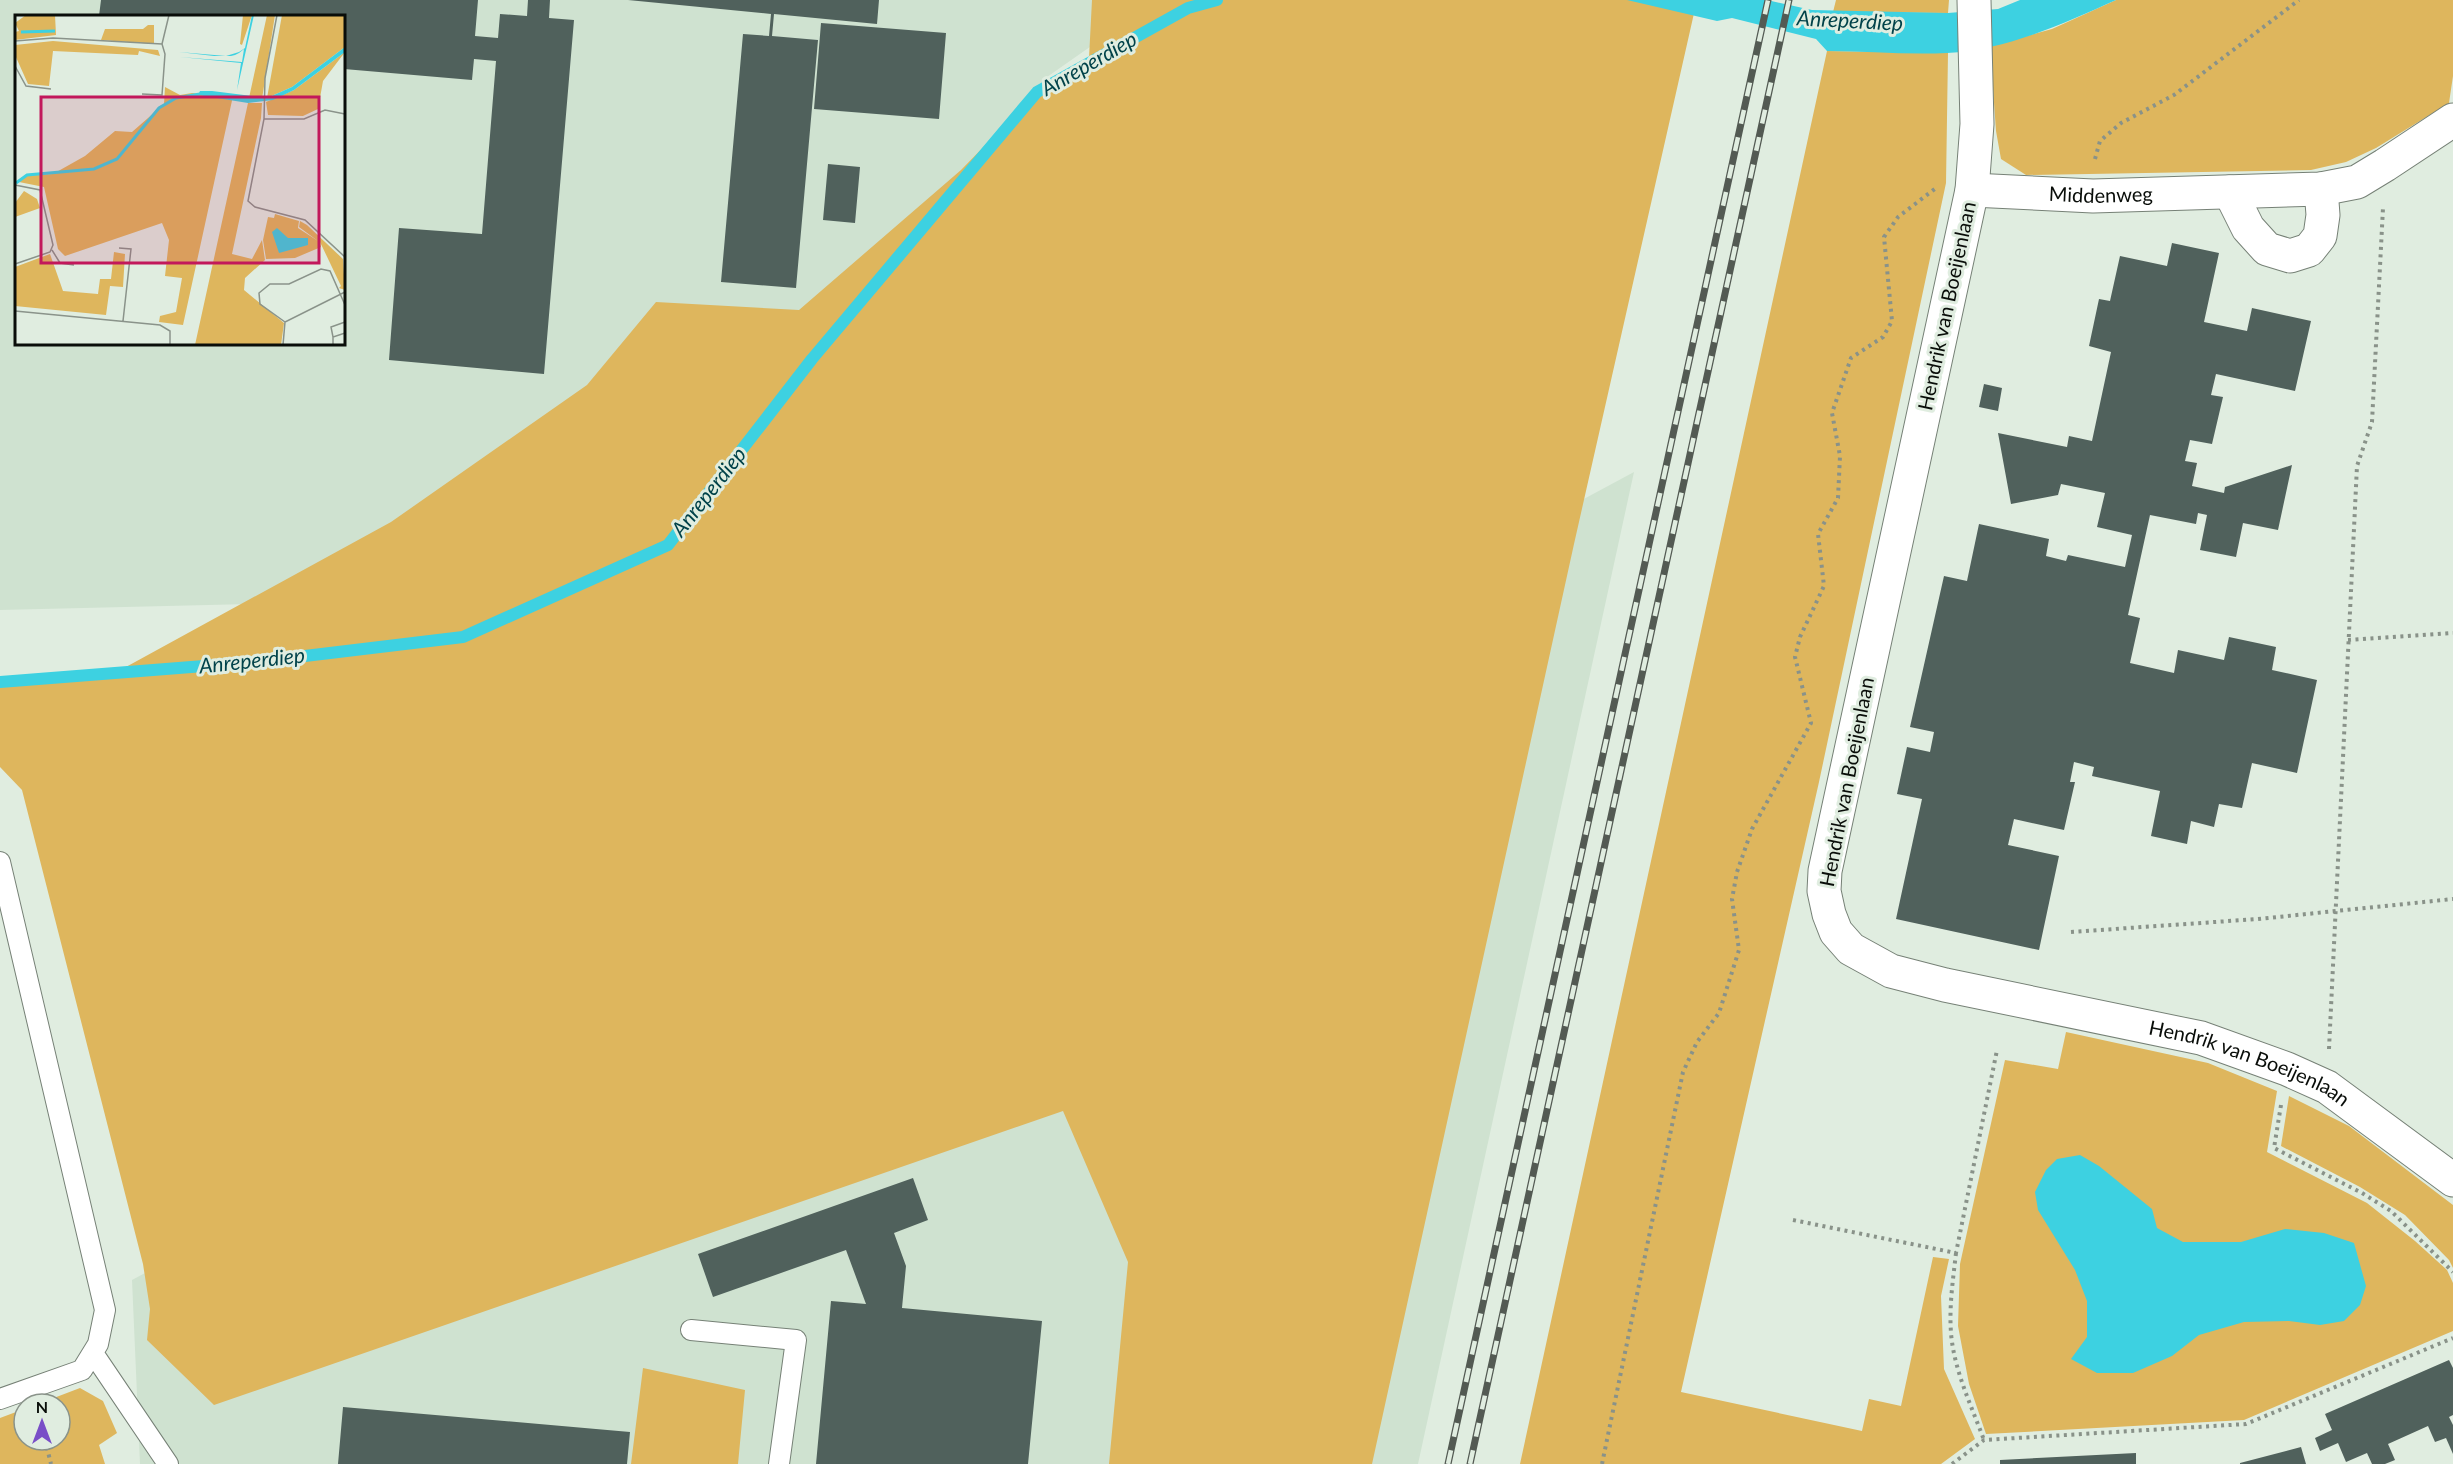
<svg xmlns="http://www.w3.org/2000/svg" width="2453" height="1464" font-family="Lato,sans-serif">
  <rect width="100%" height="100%" fill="#e0ede0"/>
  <path fill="#cfe2d0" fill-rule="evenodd" d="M0,0h1157l-110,77 -200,267 -597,260 -250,6zM16,16h328v328h-328z
    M1634,472l-216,992h-1278l-8,-184z"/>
  <path fill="#deb65d" d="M1092,0h605l-123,544 -202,920h-263l19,-202 -65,-151 -849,294 -67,-65 3,-31 -7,-45 -121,-474 -22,-23v-82l104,-6 287,-157 196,-137 69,-83 143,8 162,-140 81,-83 47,-29z
    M1836,0h113l-1,13 -115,-1z
    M2116,0h337v76l-4,27 -73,45 -30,14 -35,8 -285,5 -25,-16 -5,-28 -6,-85 62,-17z
    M1827,51l121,2 -2,130 -127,599 -138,610 181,39 7,-32 32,7 32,-149 16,2 -8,37 3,73 31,70 -34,25h-421z
    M2066,1032l142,31 69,28 -10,61 100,51 48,38 32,29 6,13v48l-209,89 -258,14 -17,-50 -11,-58 2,-62 45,-204 53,9z
    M2289,1096l60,30 104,79v63l-4,-8 -44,-45 -45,-28 -79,-41z
    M643,1368l102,22 -7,74h-107z
    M80,1388l23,13 14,32 -18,12 6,19h-105v-46l24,-9v31h36v-36h-22z"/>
  <path fill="#3dd1e1" d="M1627,0h140l45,10 136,3 50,-4 22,-9h96c-53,24 -110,50 -169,53 -40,2 -80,-2 -120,-2l-11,-12 -84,-21 -15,3z
    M2080,1155l19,11 53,43 5,19 26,14h58l44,-13 39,4 30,10 12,43 -6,19 -16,16 -24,4 -31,-4 -45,1 -45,13 -27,21 -39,17h-36l-26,-14 16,-22v-36l-12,-31 -37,-60 -3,-18 11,-22 11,-11z"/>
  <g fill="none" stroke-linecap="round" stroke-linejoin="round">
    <path stroke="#3dd1e1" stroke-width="12" d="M0,682l255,-20 208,-25 205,-92 144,-186 225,-267 151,-84 29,-8"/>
  </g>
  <path fill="#50615c" d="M101,0h377l-3,36 23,2 2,-24 27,2 1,-16h22l-1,18 25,2 -30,354 -155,-14 10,-132 83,6 14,-173 -22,-2 -2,21 -128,-11v-53h-245z
    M628,0h251l-2,24 -103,-10 -2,22 46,4 -22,248 -75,-6 22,-248 26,2 2,-22z
    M821,23l125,10 -7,86 -125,-10z
    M828,164l32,3 -5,56 -32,-3z
    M2172,243l47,10 -15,69 43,9 5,-23 59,13 -16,70 -79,-17 -5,21 12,2 -11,47 -22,-4 -5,21 12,2 -5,23 32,7 1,-6 67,-22 -14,65 -35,-7 -7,34 -36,-7 7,-35 -9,-2 -2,11 -46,-9 -22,100 12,3 -10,45 44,10 4,-23 46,10 5,-23 47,10 -4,23 45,10 -20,93 -45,-10 -10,45 -23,-4 -5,23 -23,-6 -4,23 -36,-8 9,-45 -68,-15 2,-9 -20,-5 -4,20h5l-11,48 -50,-11 -6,26 51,11 -20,94 -143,-31 26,-120 -25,-5 10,-47 23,5 4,-20 -24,-5 34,-151 23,5 12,-57 70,15 -3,17 20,5 2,-6 57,12 7,-32 -35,-8 8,-34 -44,-9 -3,11 -47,9 -13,-71 69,14 2,-11 23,5 19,-89 -22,-6 10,-47 11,2 10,-45 47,10z
    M1984,384l18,4 -4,23 -19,-4z
    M913,1178l15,42 -34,13 12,33 -4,42 140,13 -14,143h-212l15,-163 35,3 -20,-54 -133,47 -15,-43z
    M2449,1360l4,8v47l-4,2 4,8v29l-7,-16 -11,4 -7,-16 -40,18 7,16 -10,4h-13l-5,-11 -21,9 -8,-19 -18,8 -5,-13 17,-8 -7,-16z
    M343,1407l287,25 -3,32h-289z
    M2301,1447l5,17h-66v-1z
    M2136,1453v11h-136v-4z"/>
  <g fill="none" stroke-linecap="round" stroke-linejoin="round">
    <defs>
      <path id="service" d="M0,862l105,448 -7,34 -16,26 -82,29
        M691,1330l105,10 -17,124
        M93,1353l75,111"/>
      <g id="minor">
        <path id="s1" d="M1974,0l3,124 -5,66 -147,681 -1,20 5,23 7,18 15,17 40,22 54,14 256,53 86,31 40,18 126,93"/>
        <path id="s2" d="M1972,190l121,6 228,-7 36,-7 28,-17 68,-45"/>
        <path d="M2230,192l18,36 19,21 23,7 19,-6 11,-14 3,-21 -2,-26"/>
      </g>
    </defs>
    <use href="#service" stroke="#768176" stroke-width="22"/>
    <use href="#minor" stroke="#768176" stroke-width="35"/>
    <path stroke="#899289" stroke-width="4" stroke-dasharray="3 4.5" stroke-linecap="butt" d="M2095,159l5,-18 21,-18 53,-28 125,-95
      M2348,640l105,-7
      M2071,932l187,-13 195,-20
      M2329,1049l28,-583 15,-44 11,-214
      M2281,1105l-7,43 88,45 29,18 62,61
      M1793,1220l163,33 41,-203
      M1956,1253c-3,27 -7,53 -5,80 3,37 20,72 33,107
      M45,1440l6,24
      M1602,1464l81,-392 14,-30 22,-29 20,-63 -7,-51 5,-27 15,-43 59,-106 -16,-66 5,-20 24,-51 -6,-52 20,-36 2,-42 -8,-43 19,-55 32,-21 9,-16 -8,-84 14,-20 38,-29
      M1952,1464l32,-24 262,-16 207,-86"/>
    <use href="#service" stroke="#fff" stroke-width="20"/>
    <use href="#minor" stroke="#fff" stroke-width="33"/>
    <defs>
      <path id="rail" d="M1448,1464l320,-1464
        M1470,1464l319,-1464"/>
    </defs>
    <use href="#rail" stroke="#535a53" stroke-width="7"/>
    <use href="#rail" stroke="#e0ede0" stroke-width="4.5" stroke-dasharray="14" stroke-linecap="butt"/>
  </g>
  <g text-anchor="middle" stroke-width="6" stroke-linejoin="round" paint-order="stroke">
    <g font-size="20" fill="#090d09" stroke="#e0ede0">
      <text dy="7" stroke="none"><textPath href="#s2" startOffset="129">Middenweg</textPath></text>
      <text transform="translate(1947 306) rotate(-78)" y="7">Hendrik van Boeijenlaan</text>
      <text transform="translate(1847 782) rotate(-79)" y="7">Hendrik van Boeijenlaan</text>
      <text dy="7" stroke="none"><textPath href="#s1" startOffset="1389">Hendrik van Boeijenlaan</textPath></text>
    </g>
    <g font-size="21" font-style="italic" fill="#004249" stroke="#e0ede0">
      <text transform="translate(1850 21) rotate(3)" y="7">Anreperdiep</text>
      <text transform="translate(1089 64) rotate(-30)" y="7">Anreperdiep</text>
      <text transform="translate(709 492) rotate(-52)" y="7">Anreperdiep</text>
      <text transform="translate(252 661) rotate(-6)" y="7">Anreperdiep</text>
    </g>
  </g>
  <g transform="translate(15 15)">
    <rect width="330" height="330" fill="#e0ede0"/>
    <path d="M11,0h29l1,20 -41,5v-8l4,-1 -4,-8zM228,0h9l-10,30 -2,-1zM252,0h8l-13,84 -13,-1zM267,0h63v32l-53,40 -25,11zM133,10h6v19l-53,-4 4,-11h38zM38,26l105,9 2,6 -21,-5 -1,4 -85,-4 -4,35 -21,-2 -13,-29v-10zM330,37l-22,29 -5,28 -15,7 -35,-1 -2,-13 28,-12zM150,72l15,8 12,-2 41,3 -50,229 -24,-3 1,-6 16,-4 6,-34 -17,-2 4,-36 -7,-17 -97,33 -7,-7 -14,-62 -25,-5 8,-7 26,-1 32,-18 30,-25 17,1 32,-28zM233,88h14l-1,15 -29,136 20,5 10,-19 3,20 -20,18 -1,12 40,33 -3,22h-86zM9,176l13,8 3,9 -25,9v-14zM260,199l24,7 -1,7 20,13 -19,-14 1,-6 7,4 36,34 2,31 -6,-2 2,-2 -21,-44 1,5 -26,11 -29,1 -3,-19 5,-23 6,1zM99,237l11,2 -2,33 -13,-1 -4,29 -91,-9v-39l35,-13 13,37 35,3 2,-15h11z" fill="#deb65d"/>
    <path d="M237,0h2l-17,75 4,-27 -61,-6 62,5 2,-13 -5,4 -4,2 -4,1h-17l-35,-4 47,4 13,-4 6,-4zM330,32v5l-51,38 -21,10 -25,3 -50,-8 2,-4h12l55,7 25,-11zM262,213l11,10h20v7l-29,8 -7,-21z" fill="#3dd1e1"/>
    <path fill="none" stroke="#3dd1e1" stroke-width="3" d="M6,17l34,-1M190,80l22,2M1,168l11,-8 67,-6 23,-10 42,-51 17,-10 24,-4"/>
    <path fill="none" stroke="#8a938a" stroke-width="1.5" d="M262,0l-12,63 -1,41 -16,82 7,6 50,13 40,37M0,26l38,-3 109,6M0,51l11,20 25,3M127,79l20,1 3,-41 -3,-10 7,-29M249,104h40l21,-9 20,4M0,170l25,5 13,55 -3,7 -35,12M104,233l12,1 -8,72M37,235l8,13 14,2M0,296l145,14 10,6v14M270,307l-25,-18 -1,-11 11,-9h19l32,-15 9,2 15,34M318,322l-2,-10 14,-5M268,330l2,-23 60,-30M318,330v-8l12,-4"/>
    <path fill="#c2185b" fill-opacity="0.15" stroke="#c2185b" stroke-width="3" d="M26,82h278v166h-278z"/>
    <rect width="330" height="330" fill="none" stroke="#090d09" stroke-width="3"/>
  </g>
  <g transform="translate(42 1422)"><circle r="28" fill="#e0ede0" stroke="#8a938a" stroke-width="1.5"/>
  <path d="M0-4.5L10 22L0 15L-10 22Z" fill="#794ec7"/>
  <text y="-9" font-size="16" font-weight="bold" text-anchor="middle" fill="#090d09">N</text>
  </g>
</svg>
